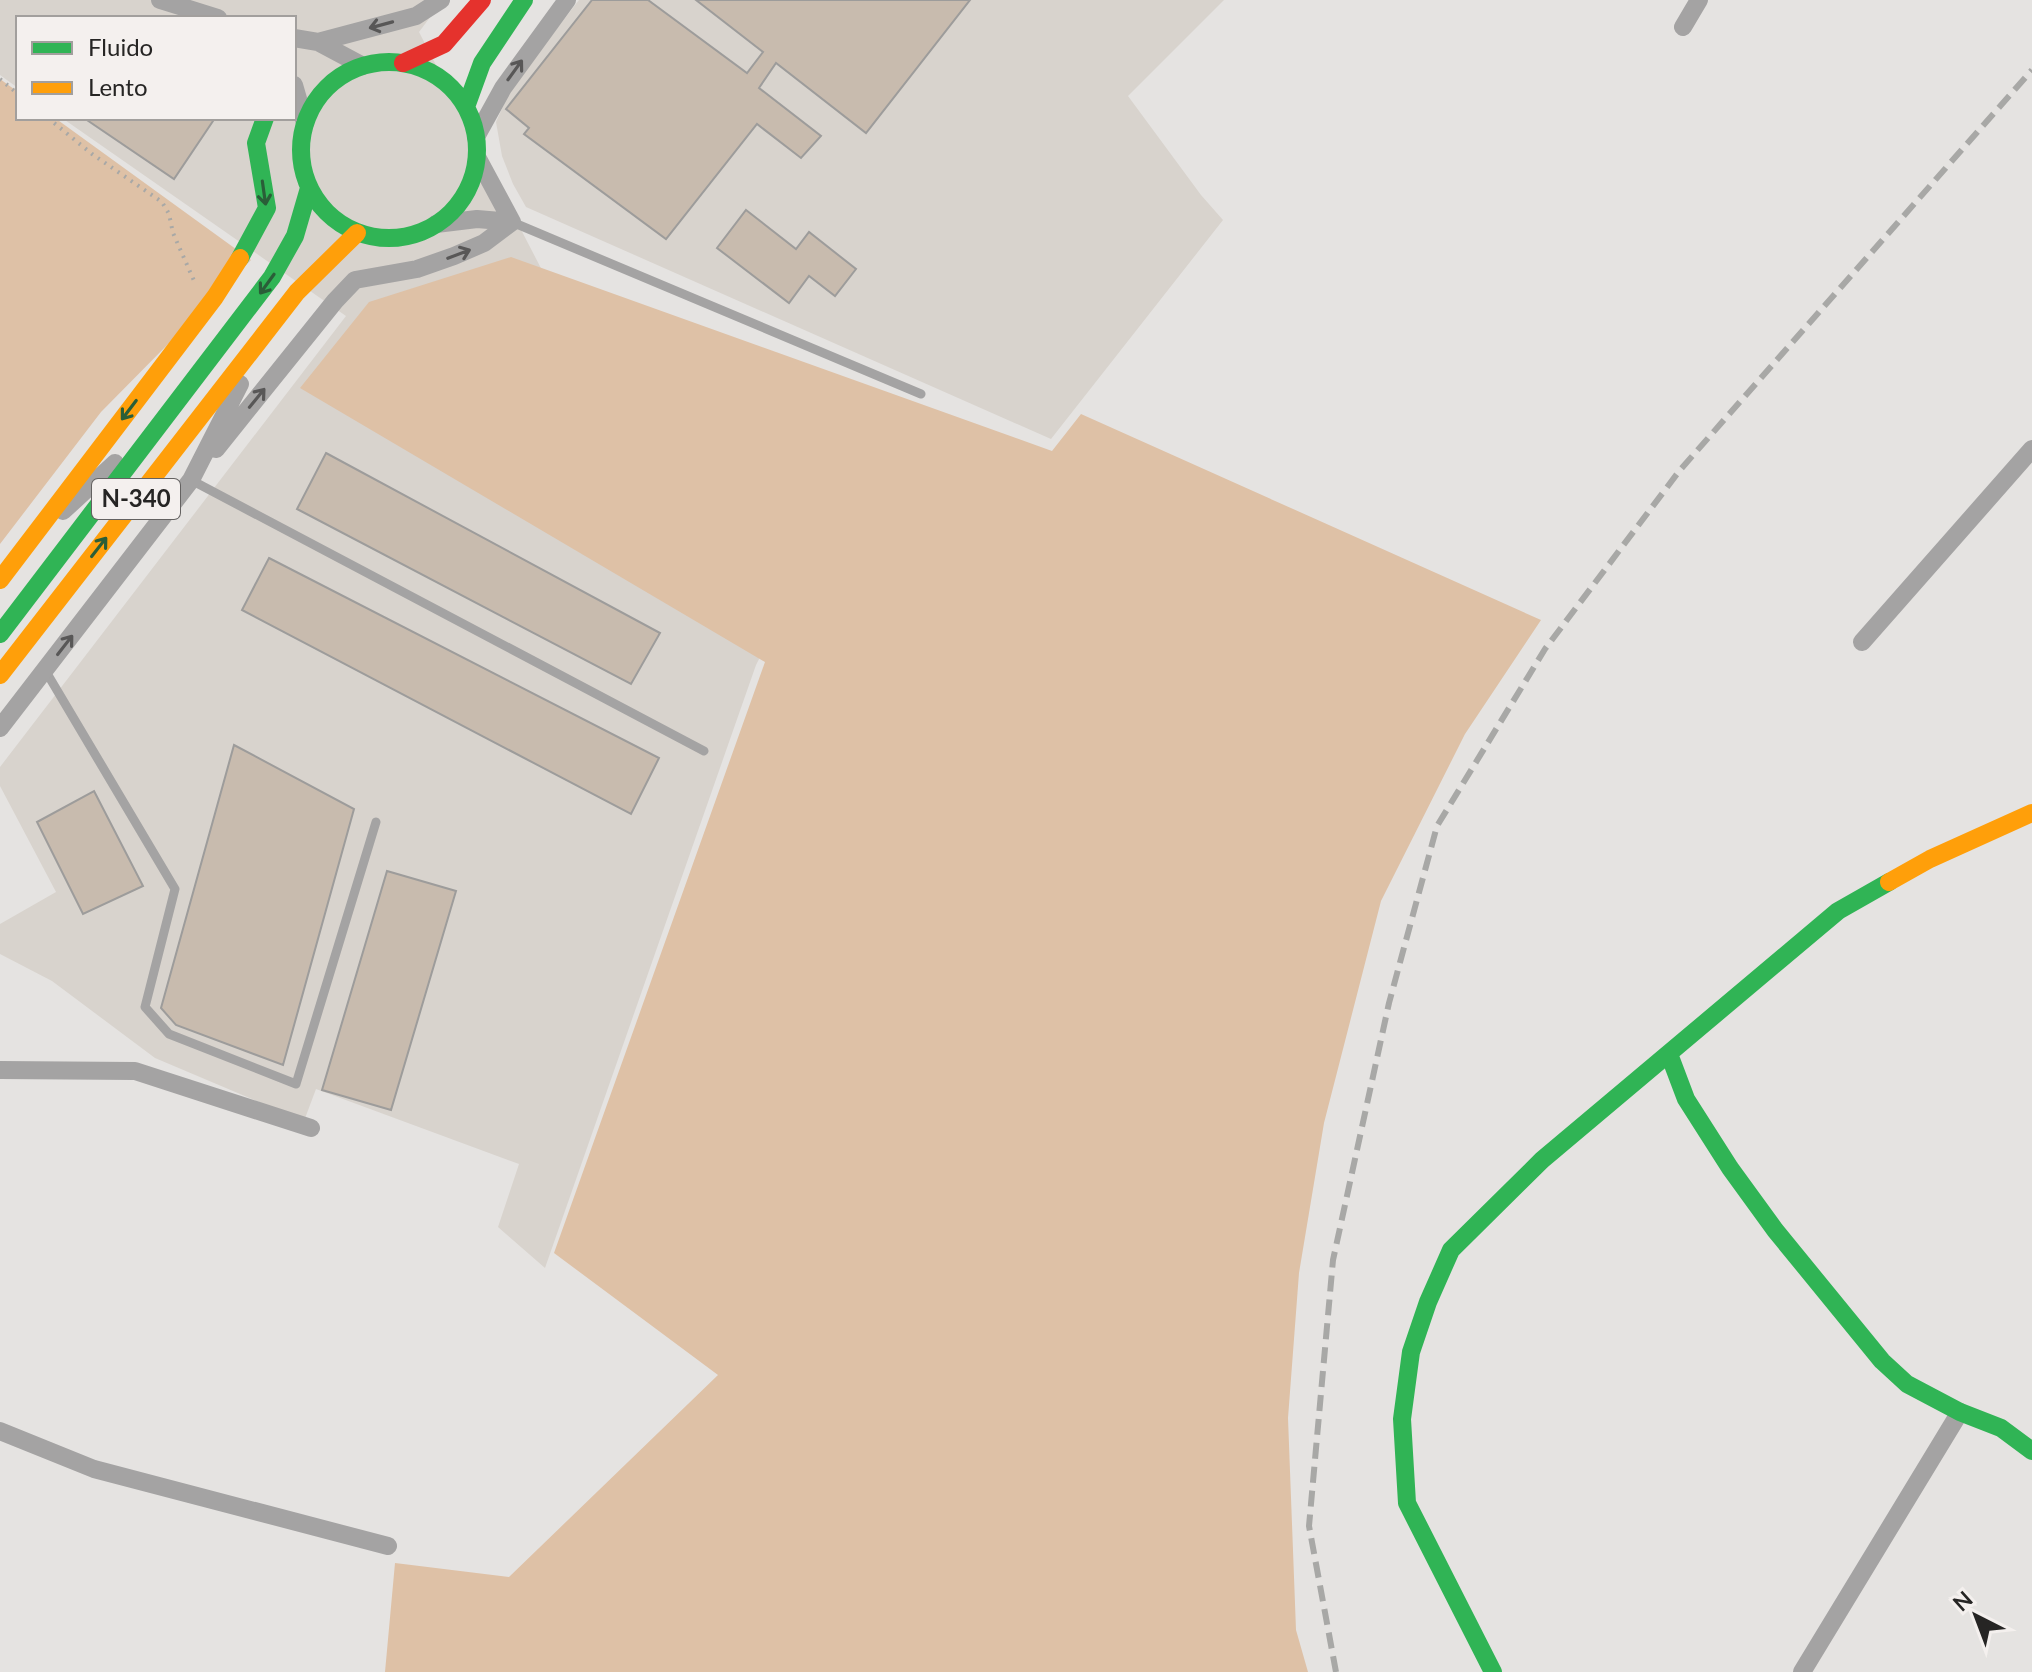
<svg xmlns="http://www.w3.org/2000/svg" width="2032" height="1672" font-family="Lato,sans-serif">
  <rect width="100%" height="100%" fill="#e5e3e1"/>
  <path fill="#d8d3cd" d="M0,0h443l-24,32 127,246 325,160 -115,227 -211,603 -47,-41 21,-63 -203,-75 -12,32 -149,-63 -103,-77 -52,-27v-30l56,-32 -56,-106v-19l346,-451 -284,-198h232v-100h-276v70l-18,-13z
    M579,0h645l-96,96 73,99 22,25 -172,219 -525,-232 -13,-23 -11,-28 -6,-34 15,-34z"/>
  <path fill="#dec1a6" d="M0,79l18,13v26h37l196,142 -150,152 -101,132z
    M511,257l541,194 29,-37 460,206 -76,114 -84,167 -57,222 -25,150 -11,145 8,212 12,42h-923l10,-109 114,14 209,-202 -164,-122 211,-591 -465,-274 69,-86z"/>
  <path fill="#c8bbae" stroke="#9d9c9b" stroke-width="2" d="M592,0h56l99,73 16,-21 -67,-52h274l-104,133 -90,-70 -17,25 62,48 -20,22 -44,-34 -91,115 -142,-105 5,-6 -23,-19z
    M84,118h131l-41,61z
    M746,210l50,39 13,-17 47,37 -21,27 -26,-20 -20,27 -72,-55z
    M326,453l334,180 -29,51 -334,-175z
    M269,558l390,200 -28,56 -389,-204z
    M234,745l120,64 -71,256 -107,-40 -15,-17z
    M94,791l49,95 -60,28 -46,-92z
    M387,871l69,20 -65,219 -69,-20z"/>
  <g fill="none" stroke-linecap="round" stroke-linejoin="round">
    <path stroke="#a8a8a6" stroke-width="4" stroke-dasharray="2 6" stroke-linecap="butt" d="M0,79l18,15
      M48,118l44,36 70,48 7,12 4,19 22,50"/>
    <path stroke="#a4a3a3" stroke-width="9" d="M512,222l409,172
      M191,480l513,271
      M45,670l130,219 -30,118 24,27 127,50 80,-262"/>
    <path stroke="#a4a3a3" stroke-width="18" d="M160,0l58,18
      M1683,27l16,-27
      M294,38l24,4 45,24
      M318,42l98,-26 25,-16
      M294,85l11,38
      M476,137l27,-49 64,-88
      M477,157l35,65
      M436,224l41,-5 35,3
      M216,449l119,-148 20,-21 62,-11 37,-13 30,-13 28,-21
      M63,511l52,-48
      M1862,642l170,-193
      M0,728l191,-248 49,-96
      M0,1070l135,1 176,57
      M0,1431l94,38 294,77
      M1802,1672l158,-260"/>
    <path stroke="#30b455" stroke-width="18" d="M301 150a88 88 0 1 1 176 0a88 88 0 1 1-176 0Z
      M466,107l16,-44 42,-63
      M240,258l27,-50 -11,-65 9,-25
      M0,634l272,-357 23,-41 14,-48
      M1669,1054l17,45 44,69 45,62 107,131 25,23 53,28 41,16 31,23
      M1493,1672l-86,-169 -5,-84 9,-67 17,-50 23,-52 91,-90 296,-249 51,-29"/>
    <path stroke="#ff9f0a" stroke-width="18" d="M0,580l215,-283 25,-39
      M0,675l297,-383 60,-59
      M1889,882l41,-23 102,-46"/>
    <path stroke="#e5322d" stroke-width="18" d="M403,63l41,-19 38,-44"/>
    <path stroke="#a8a8a6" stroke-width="6" stroke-dasharray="16 8" stroke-linecap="butt" d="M1336,1672l-27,-146 24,-266 56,-257 48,-177 108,-177 135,-179 352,-400"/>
  </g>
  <defs><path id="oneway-shaft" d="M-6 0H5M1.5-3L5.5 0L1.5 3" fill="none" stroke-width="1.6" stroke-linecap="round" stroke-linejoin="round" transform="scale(2)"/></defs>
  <g stroke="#585757">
    <use href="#oneway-shaft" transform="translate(381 25) rotate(165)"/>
    <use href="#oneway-shaft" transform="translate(515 70) rotate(-54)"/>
    <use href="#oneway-shaft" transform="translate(459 254) rotate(-21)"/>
    <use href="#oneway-shaft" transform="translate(257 398) rotate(-51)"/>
    <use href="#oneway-shaft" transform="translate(65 645) rotate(-52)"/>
  </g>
  <g stroke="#2a5e38">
    <use href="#oneway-shaft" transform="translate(264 193) rotate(82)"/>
    <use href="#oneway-shaft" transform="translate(267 284) rotate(126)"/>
    <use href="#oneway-shaft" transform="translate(129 410) rotate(127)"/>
    <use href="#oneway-shaft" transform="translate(99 547) rotate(-52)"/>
  </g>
  <g text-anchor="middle" stroke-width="8" stroke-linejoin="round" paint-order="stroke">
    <rect fill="#f4f0ee" stroke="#646261" stroke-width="2" x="92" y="479" width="88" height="40" rx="6"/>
    <g font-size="24" font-weight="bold" fill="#262524">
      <text x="136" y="507">N-340</text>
    </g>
  </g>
  <rect x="16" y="16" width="280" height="104" fill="#f4f0ee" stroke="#a29f9d" stroke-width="2"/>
  <rect x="32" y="42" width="40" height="12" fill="#30b455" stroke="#a29f9d" stroke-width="2"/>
  <text x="88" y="56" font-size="24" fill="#262524">Fluido</text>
  <rect x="32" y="82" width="40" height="12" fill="#ff9f0a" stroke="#a29f9d" stroke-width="2"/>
  <text x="88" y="96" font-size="24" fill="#262524">Lento</text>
  <g transform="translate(1976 1616) rotate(318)" stroke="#f4f0ee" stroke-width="6" paint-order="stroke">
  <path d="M0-6L14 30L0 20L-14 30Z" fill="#262524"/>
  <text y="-12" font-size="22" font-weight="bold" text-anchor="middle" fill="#262524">N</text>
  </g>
</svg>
